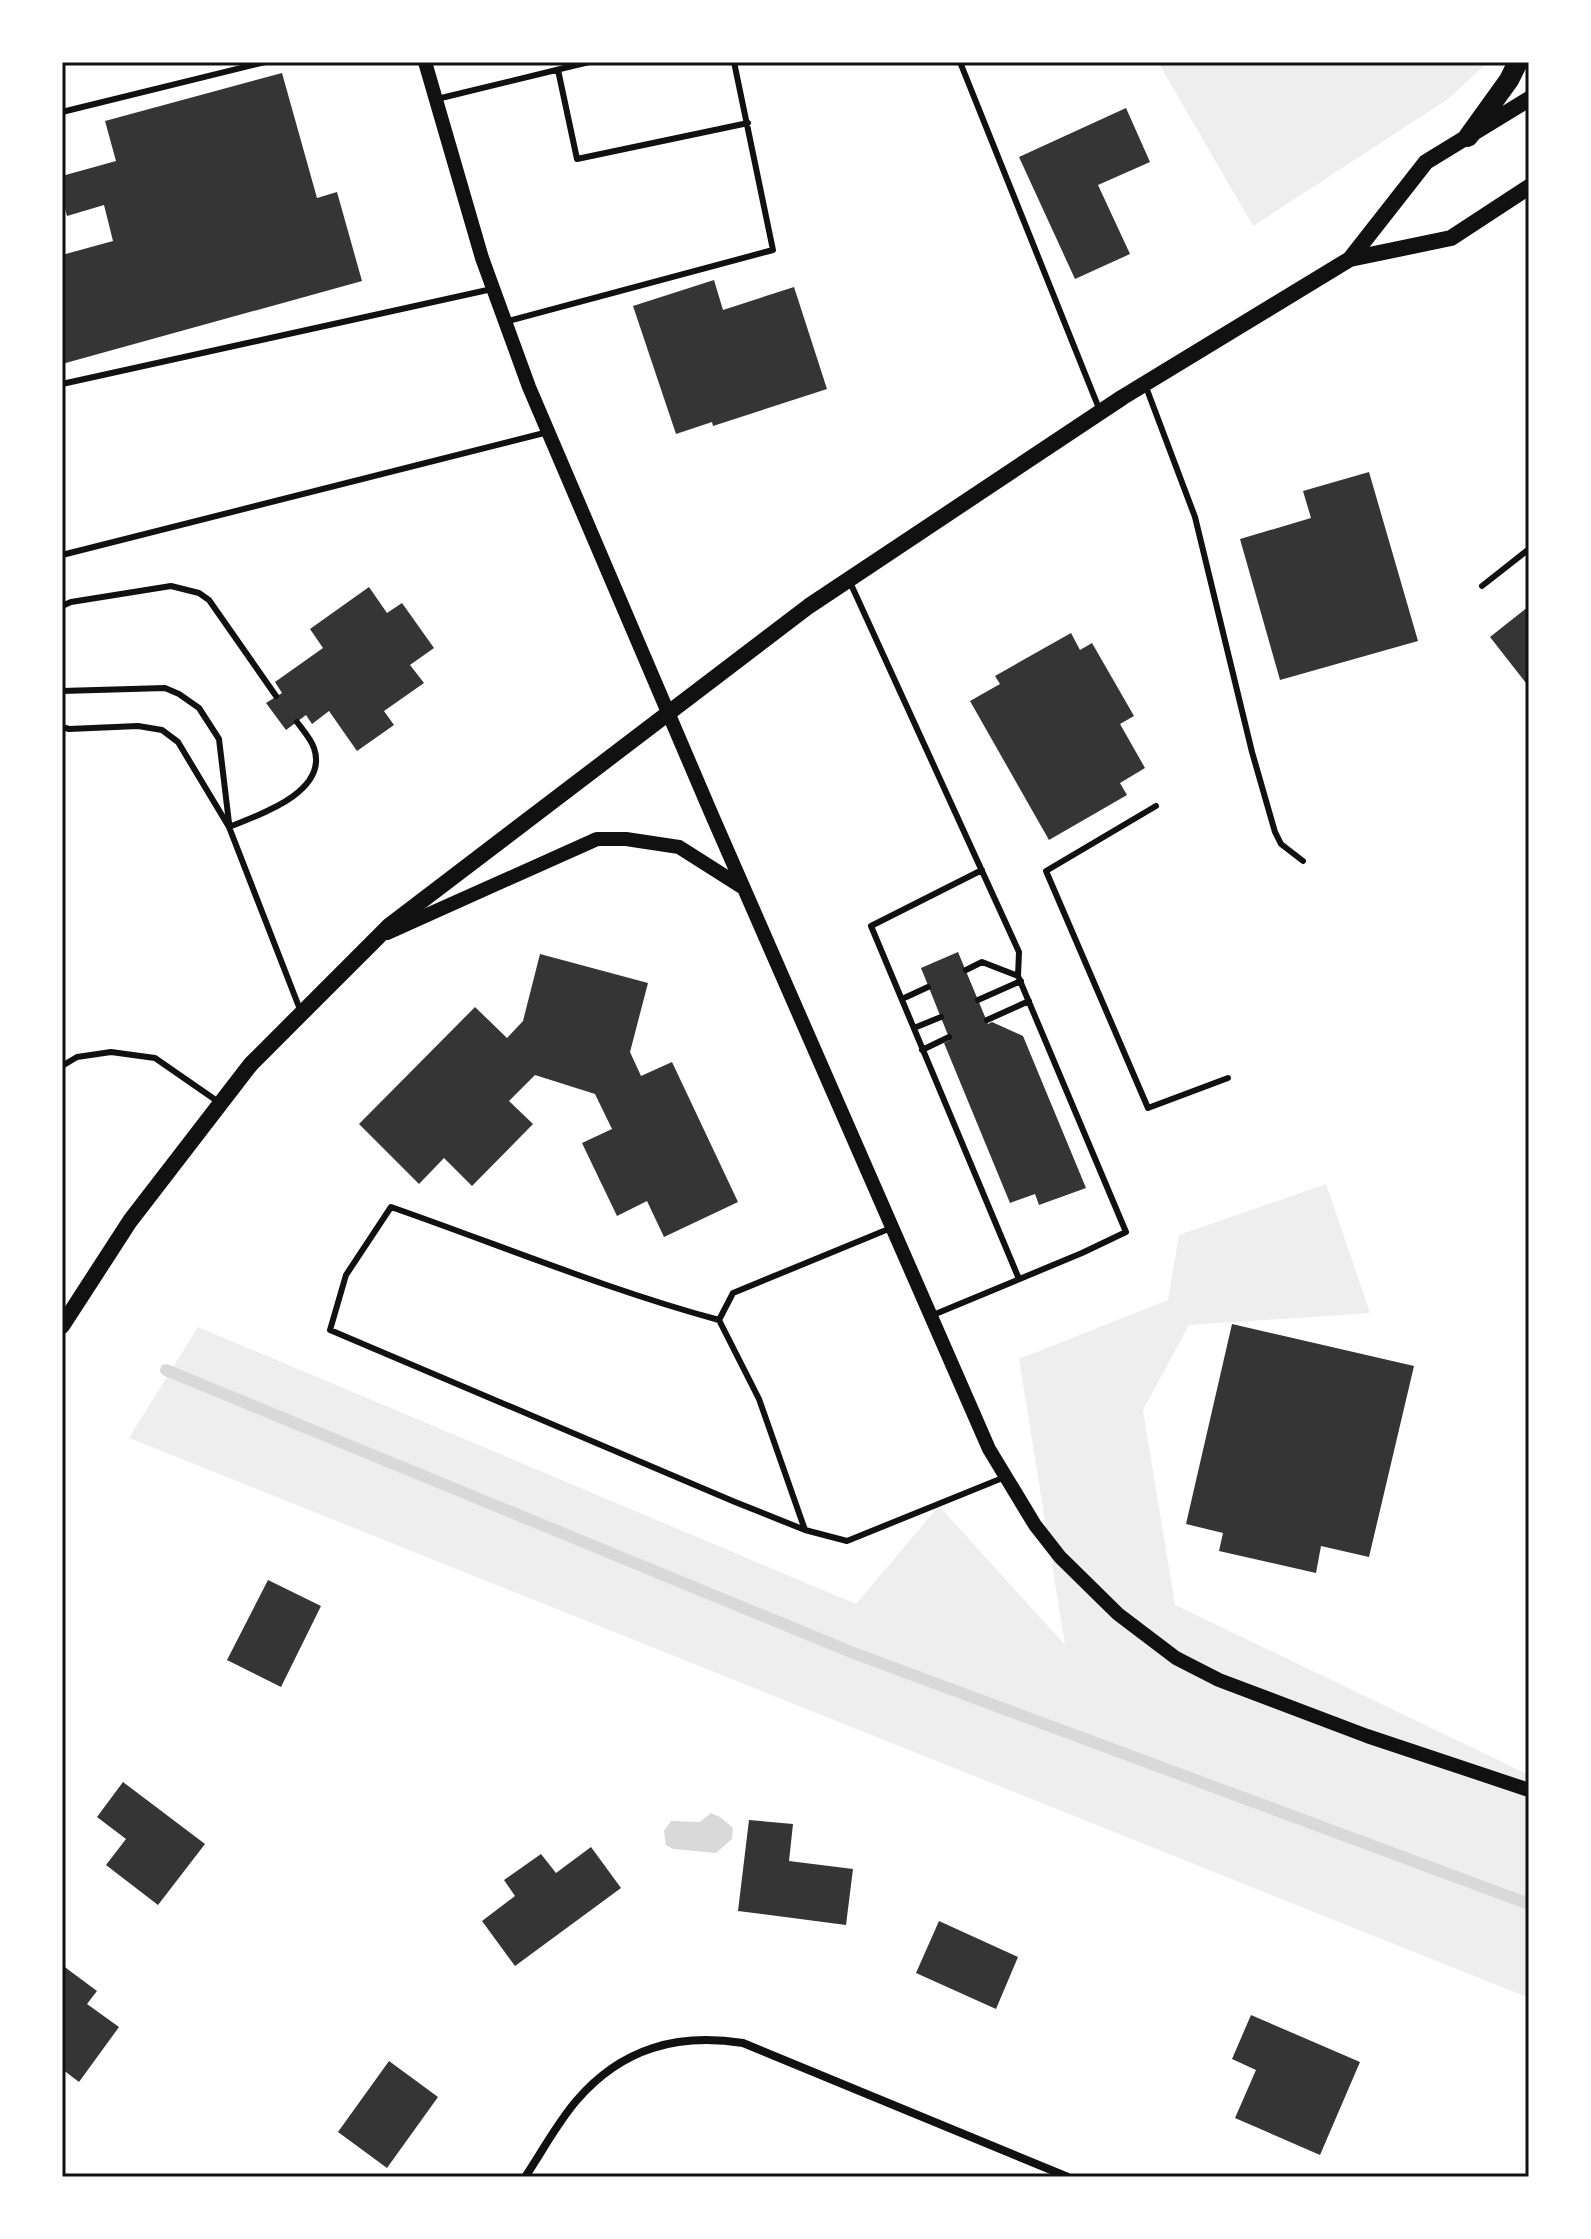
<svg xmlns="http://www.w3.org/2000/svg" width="1591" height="2239" font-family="'Roboto Condensed',sans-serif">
  <rect width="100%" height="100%" fill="#fff"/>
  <path fill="#eee" d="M1158,62h330l-40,37 -195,127z
    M1326,1184l44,129 -181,12 -46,85 32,195 354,170v223l-1400,-560 69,-111 658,277 83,-98 126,139 -46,-286 149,-59 11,-65z"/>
  <path fill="#d9d9d9" d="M711,1813l9,4 13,11 -1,11 -16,14 -43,-4 -7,-4 -2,-14 7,-10 29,1z"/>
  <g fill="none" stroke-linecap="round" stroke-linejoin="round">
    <path stroke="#d9d9d9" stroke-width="12" d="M166,1370l685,282 678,252"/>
  </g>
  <path fill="#353535" d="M282,73l35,125 20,-6 25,89 -300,83v-109l51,-14 -9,-36 -37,11 -5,-19v-21l54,-15 -11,-40z
    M1126,108l24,54 -52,23 32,69 -55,25 -56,-122z
    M714,280l9,30 71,-23 33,102 -114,37 -1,-4 -36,12 -43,-128z
    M1369,472l49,169 -138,39 -40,-141 71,-21 -8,-27z
    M369,587l18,26 15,-10 32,45 -24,17 14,18 -40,28 10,14 -37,26 -28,-40 -17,13 -6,-9 -20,15 -20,-27 16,-10 -7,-11 48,-34 -13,-19z
    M1529,606v75l-3,2 -36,-46z
    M1071,633l9,17 12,-7 42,73 -14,8 25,44 -25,15 7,12 -78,45 -79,-139 30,-17 -5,-8z
    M958,952l30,72 4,-2 31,14 63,152 -47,17 -4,-11 -25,9 -66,-160 6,-3 -29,-72z
    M540,954l108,29 -18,69 11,24 31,-14 66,140 -74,35 -17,-36 -30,15 -35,-73 30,-14 -17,-35 -60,-19 -26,26 24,23 -61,62 -28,-28 -25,26 -60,-60 116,-117 32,31 16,-17z
    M1232,1324l182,42 -45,191 -48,-11 -5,27 -97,-22 4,-18 -37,-9z
    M268,1580l53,26 -40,81 -54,-27z
    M123,1782l82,62 -47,61 -52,-40 20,-26 -29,-22z
    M749,1820l44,4 -4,37 64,8 -7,56 -108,-14z
    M591,1847l30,41 -106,78 -33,-45 33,-25 -11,-16 37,-26 15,19z
    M939,1921l79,36 -22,52 -80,-36z
    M62,1965l35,26 -10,13 32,23 -40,55 -17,-13z
    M1251,2015l109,47 -40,93 -85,-37 21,-48 -24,-11z
    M389,2061l49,36 -51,71 -49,-36z"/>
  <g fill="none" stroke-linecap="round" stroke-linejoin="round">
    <path stroke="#111" stroke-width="6" d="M960,62l140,349
      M558,70l19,89 171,-36
      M437,99l152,-37
      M62,112l203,-50
      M508,321l265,-71 -39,-188
      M62,384l430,-95
      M1146,387l49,130 57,235 23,80 6,12 22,17
      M62,555l486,-123
      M849,580l170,372 -1,24 108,256 -44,21 -149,62
      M1482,586l47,-37
      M62,606l9,-4 100,-16 28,7 10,7 67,96
      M62,691l103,-3 14,6 20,14 20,31 10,84
      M62,727l7,2 69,-3 24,4 16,12 51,85 72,185
      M1156,806l-110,65 102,237 80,-30
      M229,827c30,-12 100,-35 85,-79 -3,-9 -11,-18 -17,-26
      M982,870l-111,56 148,353
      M966,970l16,-8 36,14
      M902,999l26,-12
      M978,1000l43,-19
      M987,1020l42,-19
      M914,1028l27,-11
      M922,1050l27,-13
      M62,1066l15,-9 34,-5 44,6 65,45
      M719,1320c-111,-30 -219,-75 -328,-113l-45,68 -16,55 405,172 70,28 42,11 158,-64
      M805,1530l-46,-131 -40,-79 14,-27 158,-65"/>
    <path stroke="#111" stroke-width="8" d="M525,2177c17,-25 32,-54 52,-77 45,-52 100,-67 166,-57l325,134"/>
    <path stroke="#111" stroke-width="14" d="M425,62l57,196 47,129 182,426 278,636 46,76 25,32 58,57 58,44 43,22 148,56 162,54
      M387,933l210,-94h29l53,8 63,40"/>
    <path stroke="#111" stroke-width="16" d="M1350,259l76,-97 103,-63
      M62,1326l68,-105 121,-157 139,-139 419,-319 314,-209 227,-138 101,-21 78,-51"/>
    <path stroke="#111" stroke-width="20" d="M1468,137l41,-57 9,-18"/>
  </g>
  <rect width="1591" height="2239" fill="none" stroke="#ffffff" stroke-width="128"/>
  <rect x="64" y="64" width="1463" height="2111" fill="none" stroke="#111" stroke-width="3"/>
</svg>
